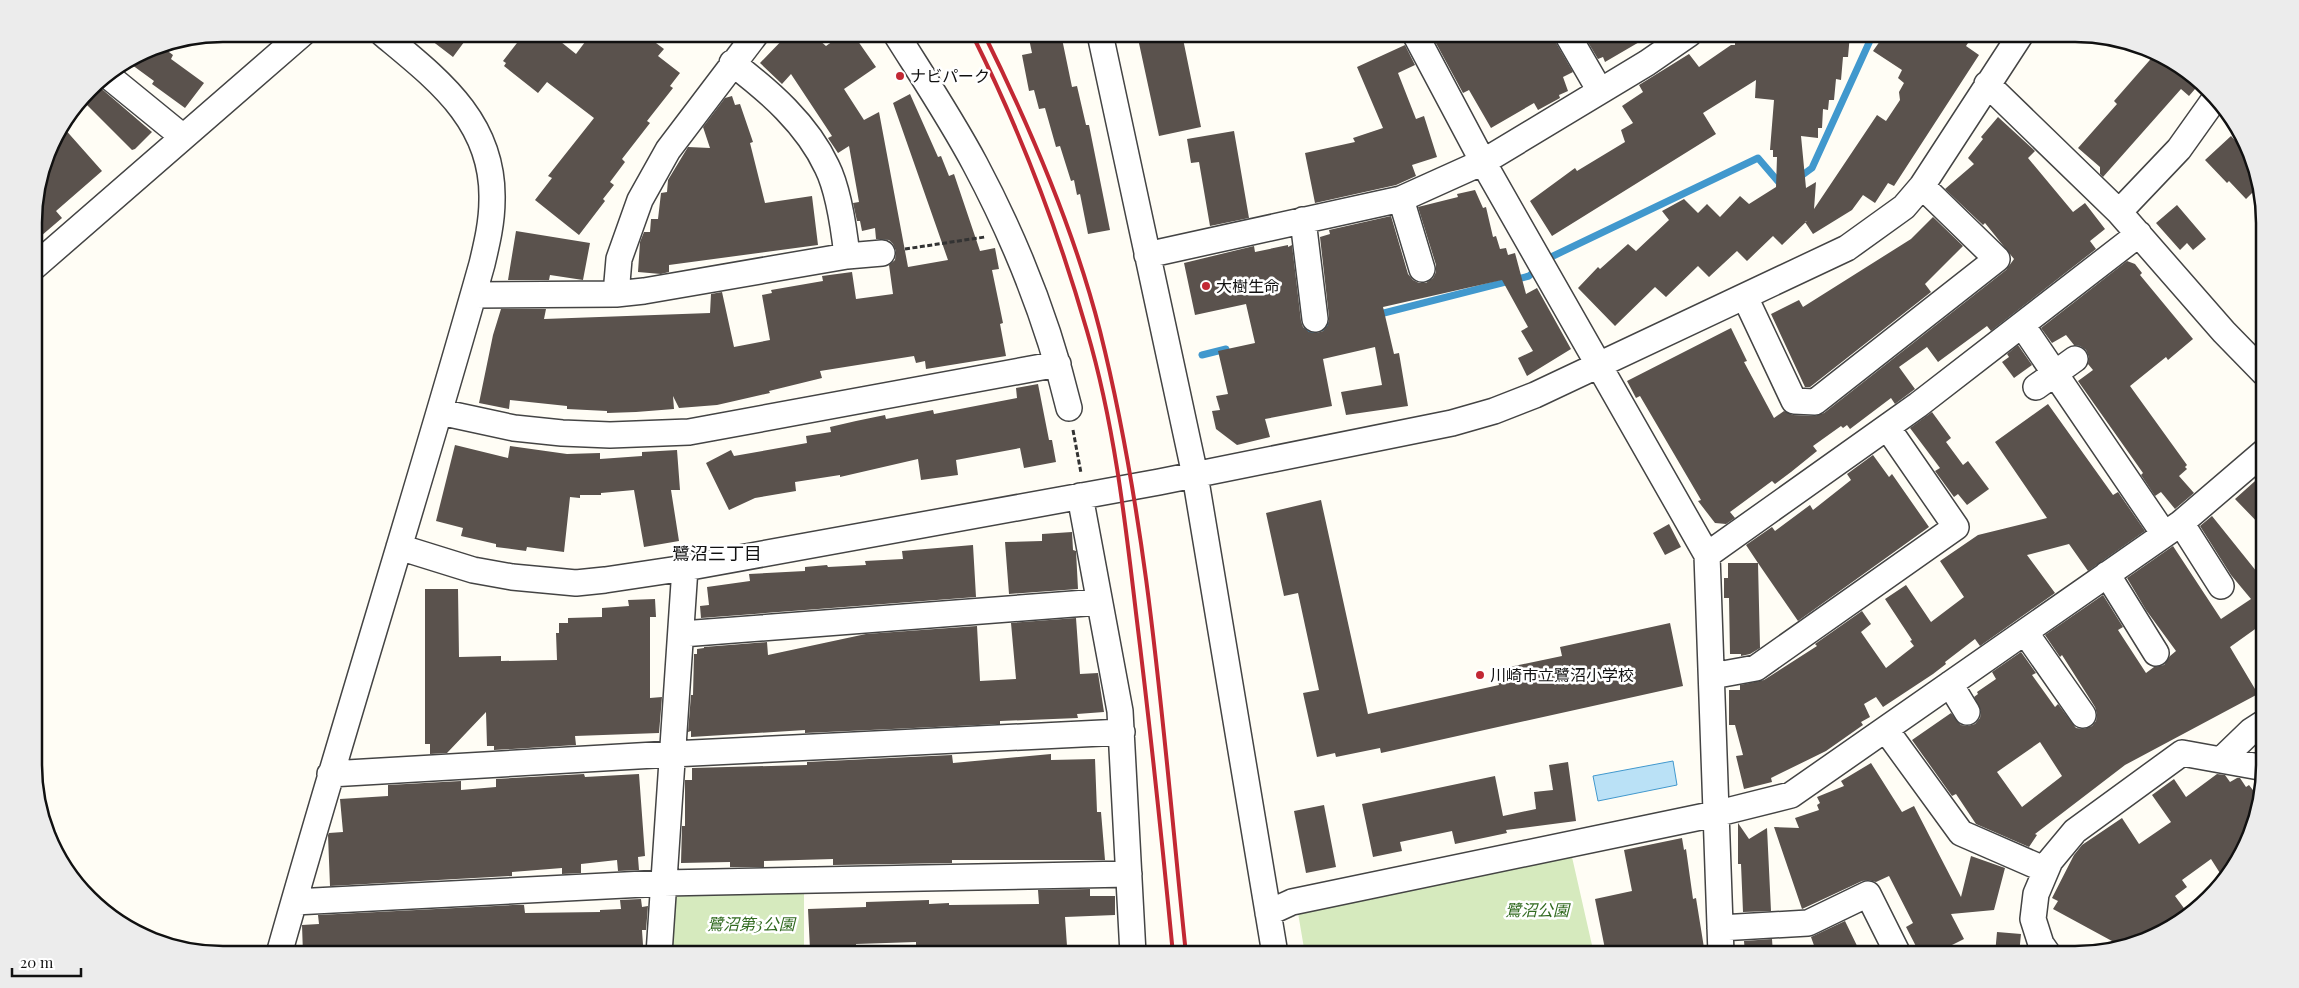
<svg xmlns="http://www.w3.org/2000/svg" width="2299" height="988" font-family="'Playfair Display','Noto Sans JP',serif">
  <rect width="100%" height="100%" fill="#fffdf5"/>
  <path fill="#d6eabe" d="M1572,857l22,97h-289l-7,-41z
    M804,892v62h-138l3,-47 9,-13z"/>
  <path fill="#bae1f6" stroke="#4198cd" d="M1673,761l4,24 -79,16 -5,-25z"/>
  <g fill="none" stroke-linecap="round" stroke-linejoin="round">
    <path stroke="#4198cd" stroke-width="7" d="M1797,179l15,-11 61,-134
      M1376,315l153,-39 20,-18 209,-100 24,28
      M1300,333l36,-9
      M1202,355l24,-6"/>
  </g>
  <path fill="#5a524d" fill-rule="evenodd" d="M423,34h47l-17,23z
    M524,34h27l25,20 15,-20h53l20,15 -6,7 22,17 -10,13 3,2 -26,33 3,2 -28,36 3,3 -15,20 4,3 -11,14 2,2 -26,34 -44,-35 17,-22 -4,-2 46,-58 -47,-36 -9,11 -34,-27 2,-3 -3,-2z
    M788,34h24l14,12 17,-12h10l23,33 -32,22 20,31 15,-8 29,155 40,-7 -55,-157 17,-9 28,63 3,-1 8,20 5,-2 26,77 15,-3 4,21 -7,1 11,53 -3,1 6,32 -80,13 -1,-8 -9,2 -2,-7 -94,15 2,7 -53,13 1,2 -53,12 -38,3 -6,-12 1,13 -38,3 -29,1v-2l-40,-2v-3l-57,-6 -1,9 -30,-6 14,-68 8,-26h45l-2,10 166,-6 1,-19 11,-2 12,55 36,-7 -8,-45 10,-2 -1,-3 52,-9 -1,-5 30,-4 4,27 37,-5 -4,-29 6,-5 1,-9 -3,-7 -4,-4 -13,-1 -1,-11 -13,3 -2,-10h-3l-4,-18 6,-1 -10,-56 -11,7 -10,-15 4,-2 -41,-62 -9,10 -22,-21z
    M1028,34h33l11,53 5,-1 9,39h3l21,105 -22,4 -8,-40 -3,1 -3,-15 -3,1 -11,-35 -4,1 -11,-39 -6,1 -5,-19 -5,1 -7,-36 10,-2z
    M1137,34h45l19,93 -42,9z
    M1431,34h122l2,7 18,31 -10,5 5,14 -9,4 1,3 -22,12 -4,-7 -43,25 -22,-38 -6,3z
    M1583,34h70l-48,28 -2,-5 -5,2z
    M1735,34h115l-2,23h-5l-2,23 -5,-1 -2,21h-5l-1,10 -5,-1 -1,19h-4v10l-17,-2 5,52 10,-6 -2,27 63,-94 9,6 14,-21 -1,-8 5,-9 -6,-5 4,-8 -29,-19 12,-17h89l-8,12 13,9 -85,131 -6,-3 -13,20 -12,-8 -11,15 -39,24 -8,-12 2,-1 -25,24 -9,-9 -26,25 -10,-10 -28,26 -11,-11 -32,31 -11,-10 -40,39 -37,-38 20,-21 2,2 28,-25 8,7 33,-31 -7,-9 22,-12 14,14 9,-9 13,13 20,-21 9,8 27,-17 1,-30h-4v-7h-3l4,-50 -19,-2 1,-18 -53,33 13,21 -164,102 -22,-35 45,-33 2,3 48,-29 -4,-12 12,-7 -11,-17 21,-14 -4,-7 50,-31 10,13 32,-22h4z
    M1405,45l10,20 -17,8 18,46 8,-3 13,41 -25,8 4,11 -20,9 -81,18 -10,-50 50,-11 -2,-4 30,-10 -26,-61z
    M161,46l12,9 -2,4 33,24 -19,25 -33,-24 2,-3 -26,-19 23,-14z
    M2156,53l35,20 10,9 -12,14 -8,-7 -78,88 -3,-3v-7l-22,-19 39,-44 -3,-3z
    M96,84l56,48 -17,17 -3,1 -49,-49z
    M732,96l3,9 5,-1 13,38 -3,1 15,60 47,-7 6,49 -149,20v7l-8,2 -23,-2 2,-30 4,-10h6l1,-13h7l3,-26 6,-1 1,-12 20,-33 22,1 -7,-21 22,-29z
    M1998,117l37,34 -7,7 45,54 12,-9 20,26 -15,12 6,8 -105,82 -4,-5 -49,36 -11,-15 -28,20 16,22 -20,15 -4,-6 -41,31 -3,-4 -4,3 -2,-2 -28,20 4,5 -26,21 -16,12 -3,-3 -42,31 5,6 -9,6 -11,-1 -17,-22 3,-1 -61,-104 -4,2 -9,-17 104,-53 16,33 -3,1 30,56 10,-7 9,4 21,1 10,-3 182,-143 8,-11 -29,-36 -2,2 -38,-36 29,-25 -6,-6 15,-19 -2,-2z
    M63,127l39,44 -46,40 6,7 -28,24v-32l19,-71z
    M1234,131l15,87 -39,8 -11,-64 -8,1 -4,-24z
    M2231,136l14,15 4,-3 11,37 -14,14 -17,-18 -2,2 -22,-23z
    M1475,190l8,18 3,-1 7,30 3,-1 4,13 6,-1 2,7 7,-2 11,41 11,-6 34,61 -44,27 -9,-18 15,-7 -12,-20 7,-4 -26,-47 -119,27 11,47 5,-1 9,53 -62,9 -5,-23 41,-7 -7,-38 -52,12 9,47 -67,13 5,18 -33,8 -21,-16 -4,-18 8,-1 -4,-14 12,-2 -10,-43 37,-8 -9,-39 -51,11 -11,-52 70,-17 1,6 33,-7v2l4,-2 9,76 2,6 6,5 8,1 6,-2 5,-6 1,-8 -9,-80 10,-3 -1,-4 62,-14 17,58 5,6 6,3h7l7,-5 3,-6v-7l-18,-58 40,-10 -1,-3z
    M2177,205l29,34 -13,11 -6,-7 -7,7 -24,-27z
    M1933,217l30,29 -38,38 6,8 -121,95h-5l-34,-73 28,-14 4,7 108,-68z
    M516,231l74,12 -7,37 -33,-5 -1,5h-41z
    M2127,261l8,3 7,9 -2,2 53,64 -25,21 -2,-3 -36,29 57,79 -2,2 2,2 -8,7 15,17 -19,16 -14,-17 -6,4 -14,-21 2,-2 -65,-92 15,-11 -5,-6 1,-7 -3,-7 -6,-4 -6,-1 -8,-10 -14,8 -11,-15z
    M2018,345l14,20 -18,13 -12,-16 7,-5 -2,-3z
    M1038,384l11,56h3l4,22 -32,6 -4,-20 -64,12 2,15 -37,5 -3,-21 -78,18v-2l-45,7 1,9 -41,7 -26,12 -23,-47 25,-13 3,6 73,-13 -1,-7 25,-4 -1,-5 26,-6 29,-6 1,4 47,-9 1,4 83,-16 -1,-10z
    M2048,404l65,91 5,-3 27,39 -57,40 -19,-27 -42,11 28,38 -75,53 -5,-7 -30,23 1,2 -13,10 -50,33 -7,-10 -12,7 6,13 -9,5 2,3 -37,26 -55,27 1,4 -28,7 -8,-33 7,-1 -8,-30h-6v-35h11v-5l24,-5 53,-34 -2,-2 47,-33 9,13 -10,8 25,36 28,-22 -4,-5 2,-1 -27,-41 21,-14 25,37 33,-25 -24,-36 38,-26 69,-17 -52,-76z
    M1932,412l19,26 -5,4 17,23 5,-4 21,28 -22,16 -9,-11 -4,3 -19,-26 5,-3 -30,-40z
    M455,445l53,13 2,-12 57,8 33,-1v6l42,-3v-4l35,-2 3,40h-9l8,51 -35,6 -10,-57 -33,3v2h-21v3l-10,-1 -6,55 -37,-5 -1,4 -30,-4v-3l-35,-8 2,-8 -27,-7z
    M1873,455l16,22 3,-3 37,53 -131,94 -40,-58 2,85 -10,6 -9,2v-2h-11l-1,-56h-5v-20h4v-15h30l-12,-18 26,-18 3,4 35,-26 3,5 38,-30 -4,-6z
    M2264,473l1,28v29l-30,-31z
    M1321,500l47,214 131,-29 -4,-15 67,-14 -2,-9 110,-24 13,63 -302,67 -1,-5 -44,9 -1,-4 -18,4 -14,-64 16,-3 -21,-97 -14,3 -18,-83z
    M2212,516l53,66v40l-35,25 28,47 -133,71 -90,69 2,1 -8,12 -53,-23 -20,-30 -4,2 -40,-56 39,-27 10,12 7,1 7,-2 5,-6 1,-6 -7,-15 4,-3 -1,-2 19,-13 -4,-7 29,-20 15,21 -4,2 23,32 3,-3 18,24 8,1 8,-3 4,-5 1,-7 -2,-7 -33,-52 -2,2 -15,-22 58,-40 20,32 -5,3 28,43 8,-6 10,-2 6,-9 6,-5 -30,-41 -19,-32 46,-32 48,73 30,-20 -20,-24 -31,-49zM2040,742l22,34 -40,31 -25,-35z
    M1669,524l12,23 -16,8 -12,-22z
    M1072,532l1,18 3,1 2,38 -69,5 -4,-52 37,-1v-7z
    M973,545l3,52 -275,21 -1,-12 9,-1 -2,-18 43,-6 -1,-7 56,-3v-4l22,-2 1,2 38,-2 -1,-4 38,-2 -1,-8z
    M425,589h33l1,68 42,-1v5l56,-1 -1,-27h3v-10h9v-5l34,-1v-9l27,-2 -1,-6 27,-1 1,18h-6v81l12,-1 -3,36 -84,3 1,9 -82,5v-4h-7l-1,-34 -39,41 -17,1v-10h-5z
    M1076,618l4,56 18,-1 6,39 -27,2 1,4 -78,3v3l-195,9v-3l-114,7v-6l-3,1 3,-37h2l1,-41h3v-5l7,-1v-1l63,-5 1,13 98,-21 111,-8 3,55 36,-2 -5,-56z
    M1051,754v6l44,-1 2,53h4l4,48h-153v3l-119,2v-6l-69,2v6h-34v-5l-49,1 1,-37h3v-46h7v-12l115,-3v-3l145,-7 1,8z
    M1568,762l8,59 -70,9 1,3 -52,11 -3,-13 -52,11 2,9 -29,6 -11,-53 133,-28 8,40 33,-7 -2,-17 19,-2 -4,-25z
    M1871,763l31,49 12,-6 47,91 10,-41 34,12 -11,42 -43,4 13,25 -30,15h-14l-14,-27 7,-4 -24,-47 -13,6 -8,-2 -6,1 -60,28 -28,-82 25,1 -4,-10 24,-8 -2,-5 3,-2 -3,-6 27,-11 -3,-5z
    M584,774l1,3 54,-3 6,82 -7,1 1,13 -21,1 -1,-11 -36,4v9l-19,1v-6l-50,4v4l-182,10 -2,-51 1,-2 14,-1 -3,-33 48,-3v-11l73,-4v9l35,-3v-8z
    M2217,774l8,1 5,7 7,-4h3l6,9 3,-2 10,13 -8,39 -26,44 -14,-22 -29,21 5,7 -12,9 14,19 -8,7 -44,22 -14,3 -70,-38 5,-8 -6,-3 22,-43 8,-10 40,-27 17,26 32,-22 -19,-27 22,-16 12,18z
    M1324,805l12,62 -30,6 -12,-62z
    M1738,823l11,16 18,-11 4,83 -28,1 -2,-48h-3z
    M1682,838l2,12 2,-1 7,50 3,-1 9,56h-99l-11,-55 37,-8 -8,-41z
    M1090,889v7h25v19l-50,2 2,29 -40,3v-2l-60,1v-2l-51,3v-7l-60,2v2l-46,3 -2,-40 58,-2v-5l63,-2v4l20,-1v2l90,-1 -1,-14z
    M641,899l1,8 6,-1 -2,24h-4l1,15 -117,2v4l-223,3 -1,-29 17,-1 -1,-9 195,-10h11l1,8 75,-1v-2l21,-1 -1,-9z
    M1845,921l16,33h-44l-6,-17z
    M1997,932l24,2 -2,20h-24z
    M1772,939l1,15h-28l-1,-13z"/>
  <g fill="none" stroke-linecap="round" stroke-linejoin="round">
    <defs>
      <path id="minor" d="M896,34c27,43 55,85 79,130 40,75 74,161 94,244
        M1100,34l95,441 80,479
        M1415,34l68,128 224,393 14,399
        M1567,34l33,57
        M107,75l76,62
        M1987,84l132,128 105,120 40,41
        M1401,199l21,70
        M2119,212l60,-63 37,-52
        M1303,220l12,99
        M1147,255l254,-56 82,-37 164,-99 42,-29
        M847,256l35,-3
        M34,267l268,-233
        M616,294l3,-35 21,-59 28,-50 88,-116
        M474,295l142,-1 28,-3 203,-35c-3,-27 -8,-65 -20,-89 -20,-43 -58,-76 -95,-104
        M1745,297l49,104 21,1 182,-143 -75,-73
        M2022,325l142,209
        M2036,387l39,-28
        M440,412l74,16 48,5 48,2 79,-3 369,-68
        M1080,496l40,215 13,243
        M2181,523l40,63
        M399,547l74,23 39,7 64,6 29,-3 80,-12 474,-86 293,-59 42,-12 41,-16 312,-147 57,-41 18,-21 99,-152
        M1707,555l211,-150 221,-171
        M2107,574l49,79
        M2025,632l58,83
        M682,634l417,-32
        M1712,676l44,-8 200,-141 -69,-100
        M1950,684l17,28
        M1886,730l75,103 85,37
        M2222,759l29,-28 14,-9
        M330,774l342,-20 450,-22
        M294,902l370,-19 465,-9
        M1268,913l24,-11 423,-88 76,-19 390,-272 83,-71
        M1720,928l88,-5 60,-29 30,60
        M279,954c65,-231 138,-459 203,-690 5,-21 10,-42 10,-64 2,-79 -55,-121 -109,-166
        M659,954l26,-386
        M2048,954l-7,-10 -8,-25 3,-25 14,-33 25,-30 107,-78 83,15"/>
    </defs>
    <use href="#minor" stroke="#444" stroke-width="28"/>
    <path stroke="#333" stroke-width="3" stroke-dasharray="5 2.5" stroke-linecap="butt" d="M905,249l80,-12
      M1073,430l8,43"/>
    <use href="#minor" stroke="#fff" stroke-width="25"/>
    <path stroke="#c22833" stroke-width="4" d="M972,34c47,94 86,196 115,297 27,92 38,188 49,282 14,113 26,227 37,341
      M984,34c47,95 90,195 116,297 51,204 64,415 86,623"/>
  </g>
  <g fill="#c22833" stroke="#fff" stroke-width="2">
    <circle cx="900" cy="76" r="5"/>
    <circle cx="1206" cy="286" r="5"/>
    <circle cx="1480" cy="675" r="5"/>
  </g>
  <g text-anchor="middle" stroke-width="5" stroke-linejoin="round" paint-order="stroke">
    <g font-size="16" fill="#111" stroke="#fff" text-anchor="start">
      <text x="910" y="82">ナビパーク</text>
      <text x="1216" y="292">大樹生命</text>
      <text x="1490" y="681">川崎市立鷺沼小学校</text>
    </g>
    <g font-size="16" font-style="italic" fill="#316a20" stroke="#fff">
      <text x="1537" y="916">鷺沼公園</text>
      <text x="751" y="930">鷺沼第3公園</text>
    </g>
    <g font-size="18" fill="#111" stroke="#fff">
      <text x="717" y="560">鷺沼三丁目</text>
    </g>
  </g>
  <path d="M0 0H2299V988H0ZM223 42H2075A181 181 0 0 1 2256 223V765A181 181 0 0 1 2075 946H223A181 181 0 0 1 42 765V223A181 181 0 0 1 223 42Z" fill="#ececec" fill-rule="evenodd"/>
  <path fill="none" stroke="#111" stroke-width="2.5" d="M223 42H2075A181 181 0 0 1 2256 223V765A181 181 0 0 1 2075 946H223A181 181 0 0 1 42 765V223A181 181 0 0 1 223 42Z"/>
  <path d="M12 968v8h69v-8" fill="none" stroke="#111111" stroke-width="2.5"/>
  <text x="20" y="968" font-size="15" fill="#111111" stroke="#ffffff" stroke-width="4" paint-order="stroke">20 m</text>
</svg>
